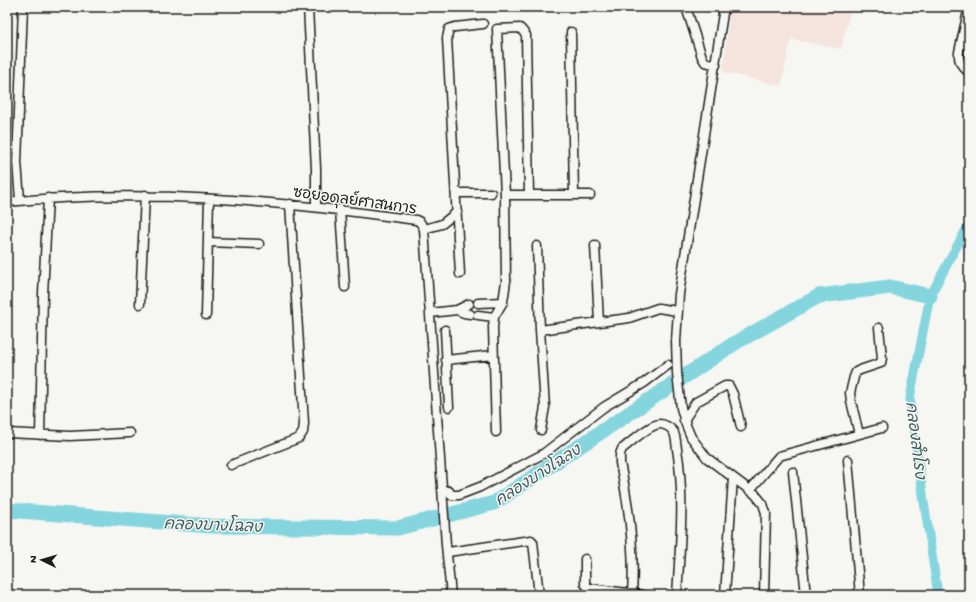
<svg xmlns="http://www.w3.org/2000/svg" width="976" height="602" font-family="'Gochi Hand','Playpen Sans Thai',sans-serif">
  <rect width="100%" height="100%" fill="#f6f6f2"/>
  <filter id="ink" filterUnits="userSpaceOnUse"><feTurbulence type="fractalNoise" baseFrequency=".025" numOctaves="2"/><feDisplacementMap in="SourceGraphic" scale="8" xChannelSelector="R" yChannelSelector="G"/><feConvolveMatrix kernelMatrix="1 2 1 2 8 2 1 2 1" color-interpolation-filters="sRGB"/></filter>
  <g filter="url(#ink)">
    <path fill="#f5e4de" d="M730,7h121l-10,42 -50,-10 -10,47 -58,-14z"/>
    <g fill="none" stroke-linecap="round" stroke-linejoin="round">
      <path stroke="#84d5de" stroke-width="9" d="M938,595l-14,-93 -14,-104 20,-102 39,-72"/>
      <path stroke="#84d5de" stroke-width="15" d="M7,510l204,16 187,2 96,-25 241,-160 84,-47 71,-9 40,9"/>
      <defs>
        <path id="minor" d="M308,7l8,162v38
          M686,7l16,50 3,5 11,3
          M724,7l-45,287 -3,47 1,32 4,35 5,17 5,12 16,21 48,36 8,10 3,9 -2,82
          M969,7l-10,45c-1,9 2,14 10,20
          M571,32l3,163
          M456,193h35
          M505,195h85
          M20,200l-3,-38 6,-155
          M7,202c136,-14 274,-1 409,18l4,2 4,7 22,316 5,50
          M340,209l5,78
          M424,229l18,-5 15,-12
          M208,242l51,2
          M595,245l4,77
          M537,246l3,84 5,77 -4,23
          M460,274l-13,-236 2,-9 6,-2 28,-3
          M478,303l25,-1
          M140,304l5,-109
          M469,304l-12,6 7,3 6,1
          M430,313l27,-3
          M206,315l3,-116
          M478,315l16,2
          M445,330l4,77
          M540,330l89,-12 29,-10 19,3
          M446,360l47,-5
          M684,420l12,-18 29,-16h4l4,8 8,33
          M496,432l-3,-105 1,-10 9,-15 3,-21 -1,-86 -8,-166 23,-1 6,7 3,160
          M7,433l63,3 60,-3
          M859,434l-8,-33 -1,-8 4,-16 2,-5 4,-2 21,-7 1,-5 -3,-30
          M40,435l3,-141 5,-96
          M848,460l12,135
          M231,465l68,-27 4,-6 1,-9 -14,-219
          M793,472l13,123
          M442,489l7,2 2,4h8l21,-8 63,-33 61,-47 40,-24 24,-18
          M750,490l29,-34 103,-28
          M448,552l83,-12 2,2 6,53
          M585,559v25l4,4 53,7
          M632,594c3,-44 -3,-88 -12,-131v-9l2,-5c8,-6 28,-25 38,-25 4,0 10,3 13,7 3,4 3,12 4,18 8,48 3,98 0,146
          M725,595l8,-117"/>
      </defs>
      <use href="#minor" stroke="#1c1c1c" stroke-width="11"/>
      <use href="#minor" stroke="#f6f6f2" stroke-width="8"/>
    </g>
  </g>
  <g text-anchor="middle" stroke-width="3" stroke-linejoin="round" paint-order="stroke">
    <g font-size="15" fill="#1c1c1c" stroke="#f6f6f2">
      <text transform="translate(355 200) rotate(8)" y="5">ซอยอดุลย์ศาสนการ</text>
    </g>
    <g font-size="16" font-style="italic" fill="#405d60" stroke="#f6f6f2">
      <text transform="translate(917 440) rotate(83)" y="6">คลองสำโรง</text>
      <text transform="translate(537 474) rotate(-33)" y="6">คลองบางโฉลง</text>
      <text transform="translate(213 524) rotate(2)" y="6">คลองบางโฉลง</text>
    </g>
  </g>
  <rect width="976" height="602" fill="none" stroke="#f6f6f2" stroke-width="24"/>
  <rect x="12" y="12" width="952" height="578" fill="none" stroke="#1c1c1c" stroke-width="1.5" filter="url(#ink)"/>
  <g transform="translate(42 560) rotate(275)" stroke="#f6f6f2" stroke-width="3" paint-order="stroke">
  <path d="M0-3L7 15L0 10L-7 15Z" fill="#1c1c1c"/>
  <text y="-6" font-size="11" font-weight="bold" text-anchor="middle" fill="#1c1c1c">N</text>
  </g>
</svg>
